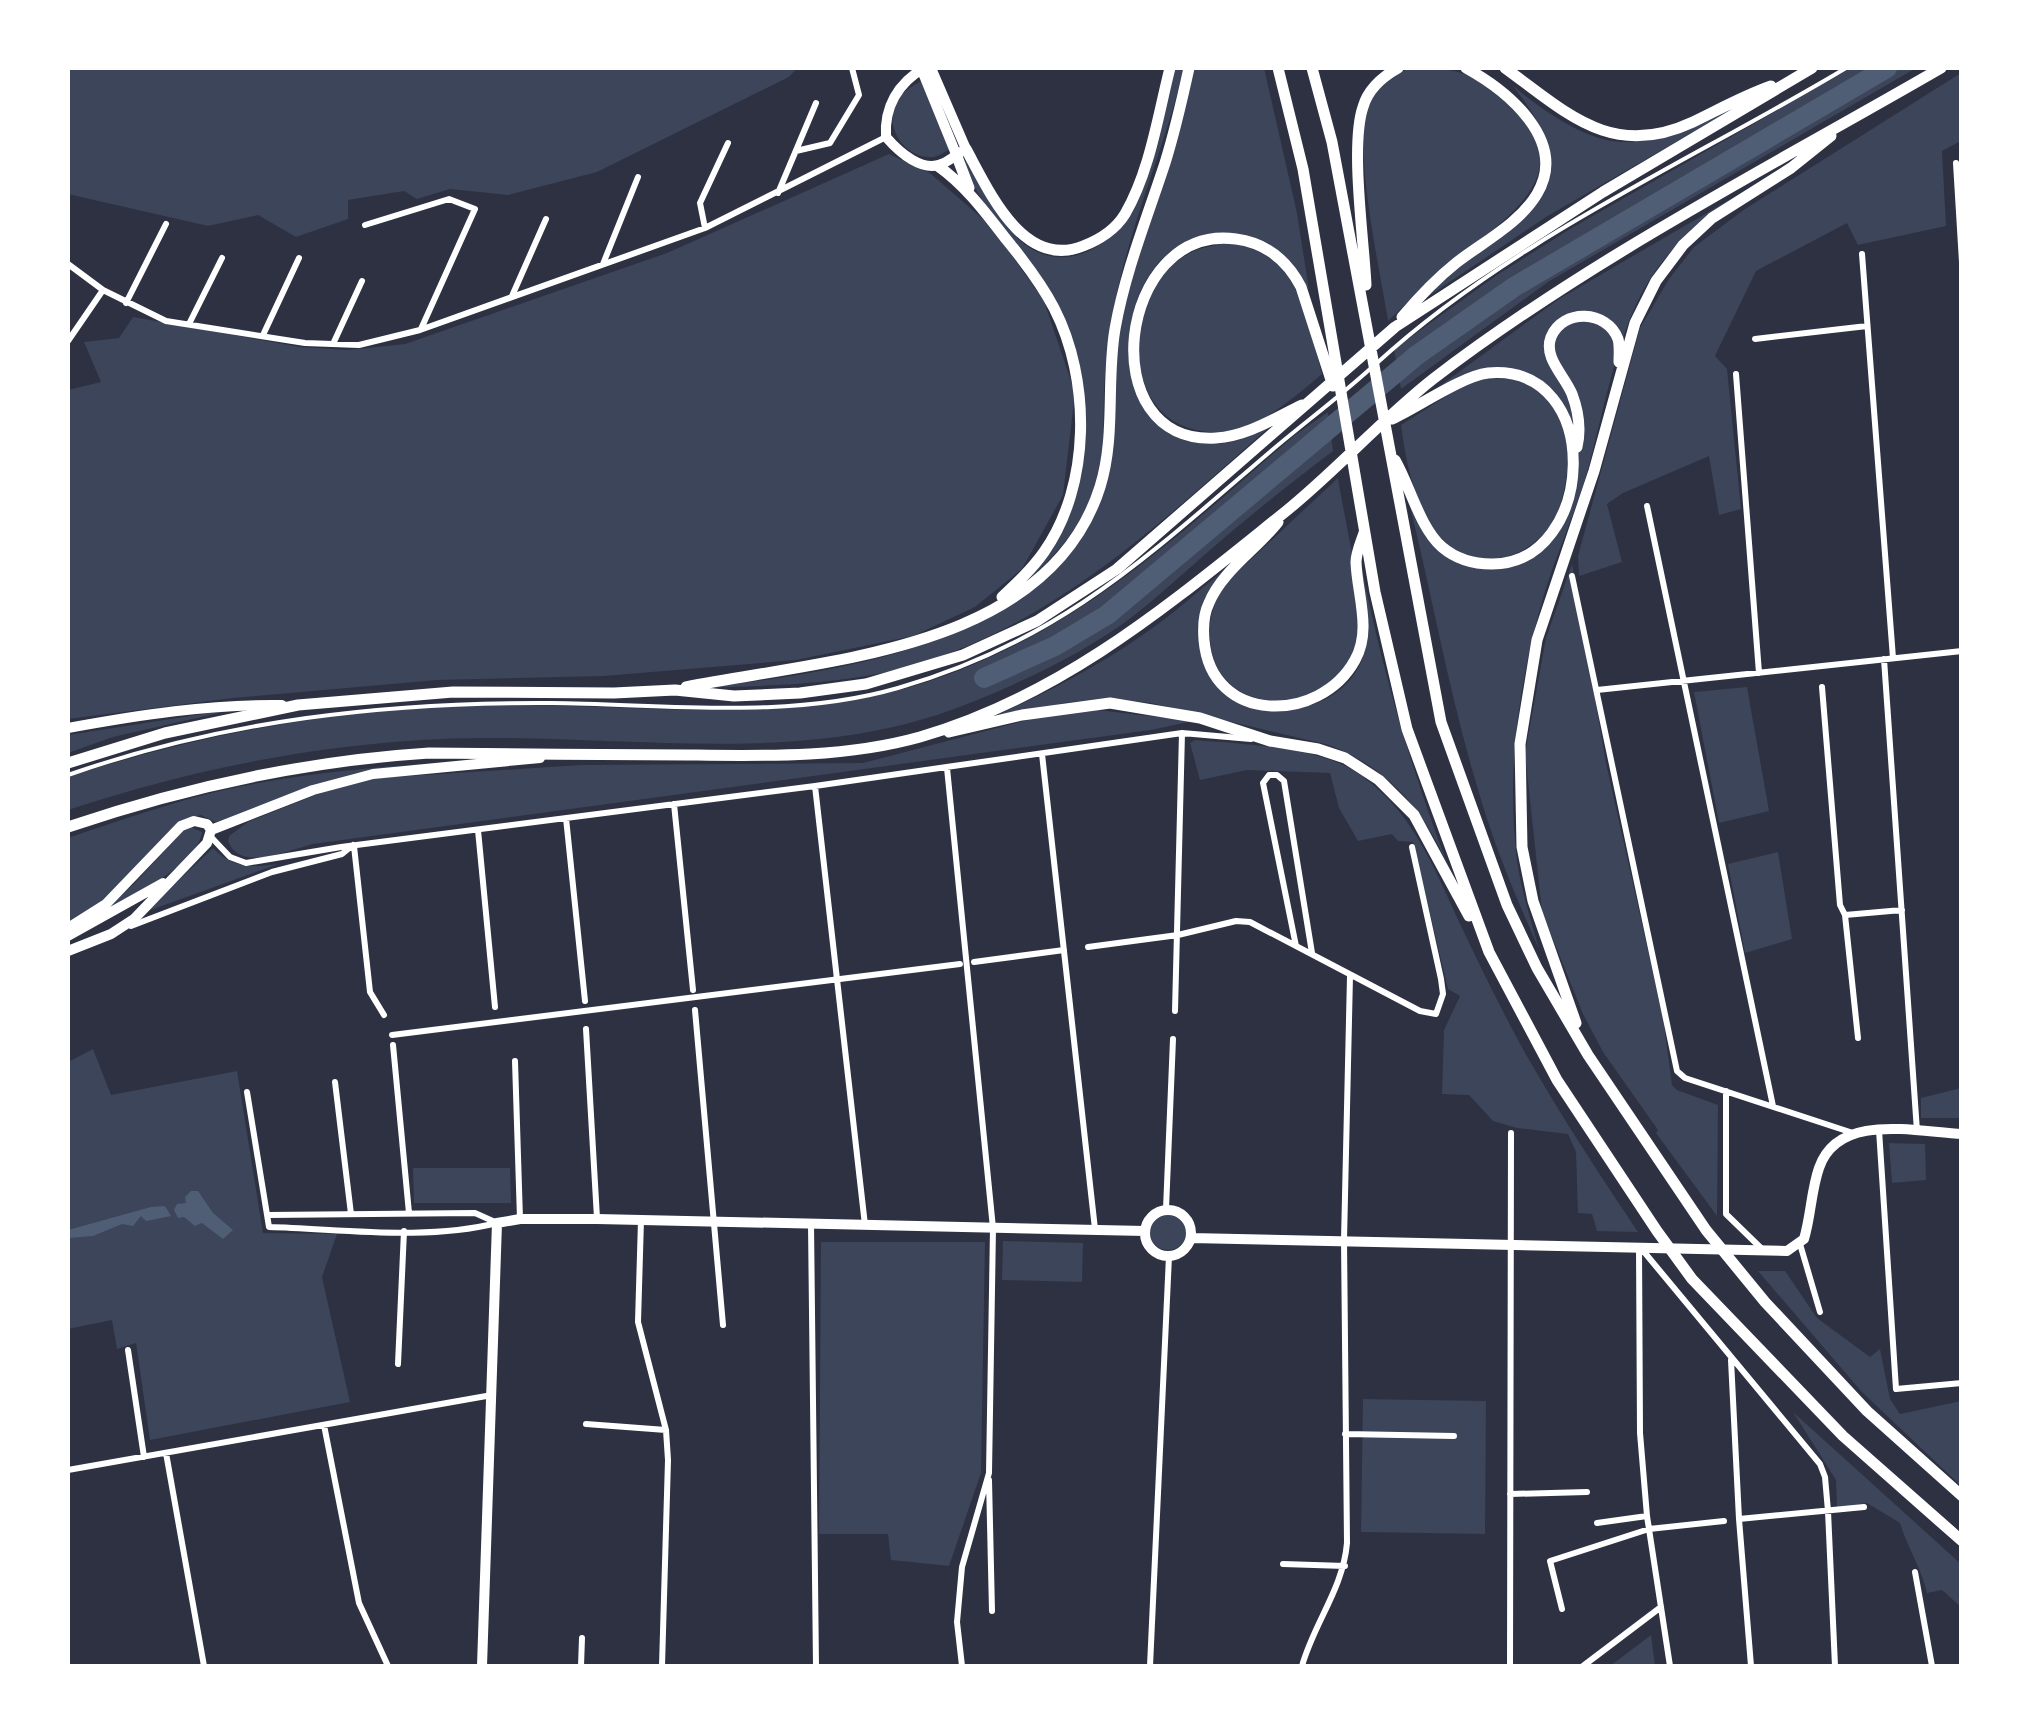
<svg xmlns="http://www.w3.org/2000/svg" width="2029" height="1734" font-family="Ubuntu,sans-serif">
  <rect width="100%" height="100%" fill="#2d3142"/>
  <path fill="#3c4559" d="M68,68h729l-8,9 -192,95 -89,23 -58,-6 -33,10 -13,-8 -56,9v19l-52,18 -38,-22 -50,11 -140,-32z
    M1175,68h9c-19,79 -54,156 -69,235 -6,30 -10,60 -11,91 -1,30 1,62 -8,91 -11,37 -37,67 -65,92l16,-23 34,-93 -11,-121 -110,-176 9,-4c12,23 23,49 40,69 38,46 87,31 119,-11z
    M1193,68h71l33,145 12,77c-18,-31 -38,-52 -76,-56 -128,-15 -147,228 -8,209 17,-2 34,-12 49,-20 -116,102 -235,217 -392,250 -59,12 -122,13 -182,15 134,-15 352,-44 402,-193 18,-51 8,-105 16,-157 14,-87 50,-185 75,-270z
    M1411,68c51,0 65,5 103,41 72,70 -22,118 -70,159 -20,16 -37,36 -56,53 -8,-51 -34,-165 -21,-212 5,-20 25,-35 44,-41z
    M1851,68h65l-368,214 -147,107 -7,-40 103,-74 73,-46z
    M1961,73v68l-19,10 4,75 -88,19 -11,-22 -91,48 -41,85 12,13 14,140 -22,6 -10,-59 -86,37 -16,11 15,58 -43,14 -1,-20 62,-228 29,-49 25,-32 51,-38z
    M923,80l26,70c-5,2 -10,6 -15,7 -30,3 -52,-32 -37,-57 6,-9 17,-15 26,-20z
    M1513,86c105,84 131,62 244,9l-211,122 -126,85c23,-21 45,-41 70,-60 14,-11 30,-21 42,-33 39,-40 9,-87 -19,-123z
    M889,154l41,19 62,54 52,74 31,92 -12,102 -41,74 -47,38 -62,29 -117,24 -192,16 -167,4 -204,18 -165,21v-329l33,-8 -17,-40 35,-4 14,-21 167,30 47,3 58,-6 262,-91z
    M1779,171c-50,32 -93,54 -127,105 -34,50 -48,135 -64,193 -12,42 -30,81 -43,122 -26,88 -39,178 -28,269 4,30 14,60 22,89 -21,-47 -41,-94 -56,-143 -33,-104 -51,-214 -78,-320l20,48 61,35 38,-7 22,-14 10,-12 17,-43 6,-37 -3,-23 -8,-21 -13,-17 -37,-23 -14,-2 -13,-1 -54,19 122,-89z
    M1226,243c73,7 81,73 96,131 -25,21 -51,44 -82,55 -13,5 -24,4 -38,2 -86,-12 -79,-143 -12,-178 11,-6 24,-7 36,-10z
    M1487,378c9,1 21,0 30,2 43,11 56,62 49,100 -3,17 -7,36 -18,49 -15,18 -36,30 -59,30 -66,-2 -81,-82 -88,-134l66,-42z
    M1328,412l5,39c-48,36 -96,75 -140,114 -25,22 -49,44 -76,63 -48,32 -101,57 -155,78 -152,59 -320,31 -479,32 -142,1 -281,28 -415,72v-33c147,-48 298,-73 453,-72 135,1 276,20 406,-23 153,-51 249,-145 368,-247z
    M1338,478c7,46 26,115 19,160 -10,74 -134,89 -146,9 -5,-28 3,-48 21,-70z
    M1258,541c-13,17 -52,62 -59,80 -3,9 0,21 1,30 14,78 139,77 163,6 10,-30 -1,-69 -3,-99 20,106 49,204 87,305 -26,-56 -59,-95 -118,-118l-178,-42 -46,-5 -41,5 -87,21c66,-29 128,-60 185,-103 33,-25 64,-54 96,-80z
    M1572,564l34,199 57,255 9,67 5,5 41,15 -1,111 -61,-83 2,-3 -55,-78 -20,-38 -41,-102 -17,-159 21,-115z
    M1747,687l22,124 -50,12 -25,-131z
    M241,708l-128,29 -45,16v-18z
    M1089,709l104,12 -42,9 -838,114c-25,6 -73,29 -85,-3l1,-5 19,-14 85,-34 44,-10 204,-13 282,-2 180,-47z
    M1195,740c46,4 115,6 156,29 60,36 83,99 111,159 20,42 40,83 62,123 35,62 74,121 114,181l-41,-1 -5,-17 -14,-1 -2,-61 -8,-18 -51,-6 -24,-7 -24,-26 -27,-1 2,-64 16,-34 -12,-7 -35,-147 -15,-1 -6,-7 -34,7 -19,-33 -9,-35 -83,-3 -47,10 -10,-37z
    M475,761l-76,5 -47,8 -136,48 -15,-7 -24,8 -69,74 -40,25v-84c56,-19 112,-39 170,-51 78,-16 157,-22 237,-26z
    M191,827l11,5c-3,32 -81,72 -108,86l39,-33 52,-56z
    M213,848c20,20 38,20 65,16l-133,48z
    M1778,852l14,87 -47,14 -17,-89z
    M93,1049l18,46 126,-24 26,162 74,1 -15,43 28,125 -200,38 -14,-97 -19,6 -5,-29 -44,9v-267z
    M1961,1085v33h-40v-20l40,-10z
    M1889,1143l36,1 1,36 -34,3z
    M413,1168h97l1,35h-97z
    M1150 1232a18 18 0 1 1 36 0a18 18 0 1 1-36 0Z
    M1003,1241l80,2 -1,39 -80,-2z
    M821,1242h164l-4,231 -32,93 -58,-6 -3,-26h-69z
    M1758,1271h27l32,47 53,39 10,-8 10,50 10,15 61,-13v85l-100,-95z
    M1363,1399l123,2 -1,133 -124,-2z
    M1793,1412l168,152v43l-19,-17 -15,3c-6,-26 -19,-44 -27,-70l-33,-20 -30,5 -1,-28z
    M1651,1635l4,31h-45z"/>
  <path fill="#4f5d75" d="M191,1191h7l15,22 20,17 -10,9 -21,-16 -7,3 -11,-9 -6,1 -4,-8 3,-6 9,-1 -1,-6z
    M165,1206l6,10 -25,5 -5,-5 -8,10 -11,-2 -29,12 -25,2v-8l83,-23z"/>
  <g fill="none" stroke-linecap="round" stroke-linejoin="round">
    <path stroke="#4f5d75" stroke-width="20" d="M984,678l71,-32 52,-31 310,-260 97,-68 373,-219"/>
    <path stroke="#fff" stroke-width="4" d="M1377,363c137,-125 312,-201 469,-295
      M68,775c157,-55 318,-73 483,-72 114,1 236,17 347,-15 161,-46 250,-132 373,-237 33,-28 67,-53 99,-82"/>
    <path stroke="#fff" stroke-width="6" d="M796,151l34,-8 29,-48 -7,-27
      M1956,163l6,99
      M778,193l38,-90
      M365,225l84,-26 26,10 -54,120
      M705,228l-5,-25 28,-60
      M1862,254l31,404
      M68,264l35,26 63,31 139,22 54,2 61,-15 285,-102 181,-91
      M603,264l35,-87
      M512,296l34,-77
      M126,303l40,-79
      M189,324l33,-66
      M263,335l36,-77
      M1755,339l112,-13
      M68,341l35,-51
      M333,344l29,-63
      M1736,374l23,299
      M1647,506l126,600
      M1572,576l105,495 8,7 168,55
      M1884,659l33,472
      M1822,687l18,218 5,10 13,123
      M1597,690l365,-39
      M1042,754l53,475
      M947,768l46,460 -4,245 -27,94 -5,55 5,44
      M815,786l50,439
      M674,804l19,186
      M566,818l19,183
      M478,830l17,177
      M211,837l19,20 16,6 95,-16 474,-61 367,-53 69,6
      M354,846l16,146 14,23
      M1845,915l57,-5
      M131,926l141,-54 70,-18 11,-9
      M1296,946l-33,-163 6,-8h8l7,6 28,172
      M1088,947l90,-12 58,-14 14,1 170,89 16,3 7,-20 -2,-15 -29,-132
      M974,962l90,-12
      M695,1010l28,315
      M1175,1011l7,-278
      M586,1029l11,189
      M392,1035l568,-71
      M393,1045l16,168
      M515,1061l5,158
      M335,1082l16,132
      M1726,1091v123l37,36
      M247,1092l22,135c74,2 156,14 228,-4
      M1879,1130l17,259 66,-6
      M1166,1209l7,-170
      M268,1215l207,-2 20,9
      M641,1220l-3,102 28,108 2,30 -6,206
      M811,1224l5,442
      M1800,1244l20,68
      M1639,1246l1,187 7,83 23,150
      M1640,1247l180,217 5,13 3,34 7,155
      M128,1350l16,107
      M1731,1360l8,159 12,147
      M398,1364l6,-133
      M586,1424l80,6
      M324,1425l35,178 29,63
      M1345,1434l109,2
      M166,1453l38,213
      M68,1470l424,-75
      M989,1480l3,131
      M1510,1494l77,-2
      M1739,1519l125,-12
      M1597,1523l50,-7
      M1283,1564l62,2
      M1915,1572l17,94
      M1562,1609l-12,-48 99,-32 75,-8
      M581,1666l1,-28
      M1150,1666l19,-410
      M1302,1666c12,-43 41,-77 45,-123l-3,-303 6,-264
      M1510,1666l1,-533
      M1583,1666l78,-59"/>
    <path stroke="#fff" stroke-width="10" d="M68,728c71,-13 142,-24 214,-23
      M211,830l102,-40 60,-16 167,-16
      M68,928l38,-24 75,-78 13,-5 13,3 4,6 -4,13 -73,76 -23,15 -43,17
      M68,936l95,-53
      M1145 1233a23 23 0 1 1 46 0a23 23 0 1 1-46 0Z
      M1191,1238l596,13 17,-12c7,-23 7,-48 15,-71 19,-56 97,-36 143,-34
      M482,1666l15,-443 23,-4h77l548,12"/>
    <path stroke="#fff" stroke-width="10" d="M921,68l35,86
      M924,68c-26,15 -40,39 -38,69 13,15 37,37 58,26 8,-4 14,-10 22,-14l-35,-81"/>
    <path stroke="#fff" stroke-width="11" d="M1278,68l25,101 72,423 32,137 82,223 68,128 100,151 35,48 151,157 119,105
      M1312,68l20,74 109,580 66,183 30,63 51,87 118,175 59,72 102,109 95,85
      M1505,68c62,45 107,92 188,54 27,-13 50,-26 78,-36
      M966,149c23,42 57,121 117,97 16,-6 33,-17 42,-32 25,-43 33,-99 45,-146
      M956,154l13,34
      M938,166c28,20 47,46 68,73 18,22 35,44 48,69 37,72 37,177 -10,244 -12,17 -27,31 -42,45
      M1366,285c-2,-44 -16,-140 -3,-178 5,-18 19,-30 35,-39
      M1402,317c17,-20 34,-38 54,-54 27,-21 63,-39 81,-69 32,-54 -31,-104 -71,-126
      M1302,405c-27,13 -55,31 -86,33 -125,8 -99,-215 20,-199 30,4 51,21 65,48l32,99
      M1392,419c26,-12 70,-43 96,-46 118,-10 108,191 4,191 -18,0 -36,-5 -50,-17 -22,-19 -32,-61 -47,-87
      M1577,447c4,-17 1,-37 -5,-53 -7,-18 -29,-36 -21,-57 12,-29 56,-27 67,2 2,7 1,16 1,23
      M1278,522c-21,27 -56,49 -69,81 -6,12 -6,25 -5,37 7,85 116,84 151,20 17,-30 2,-66 1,-98 0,-9 5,-20 8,-29
      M686,687c139,-28 362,-36 414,-200 16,-51 6,-106 15,-158 10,-57 32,-111 50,-166 10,-32 17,-63 24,-95
      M949,732l73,-17 88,-12 90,15 70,23 48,8 27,9 34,22 35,35 55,101
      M68,763l97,-30 133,-28 155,-13 161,1 61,-3 59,6 66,-3 66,-9 97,-29 74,-34 80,-52 278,-242 208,-135 209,-124
      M68,827c118,-40 236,-66 361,-74 86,1 173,2 259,2 77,1 157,3 232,-18 144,-42 251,-134 365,-225 52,-42 96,-92 148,-133 158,-121 337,-212 508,-311
      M1576,1023l-43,-122 -11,-54 -2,-103 17,-104 57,-169 41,-148 21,-42 27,-36 29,-27 79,-50 40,-32"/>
  </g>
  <rect width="2029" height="1734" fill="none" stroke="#ffffff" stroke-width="140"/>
</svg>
